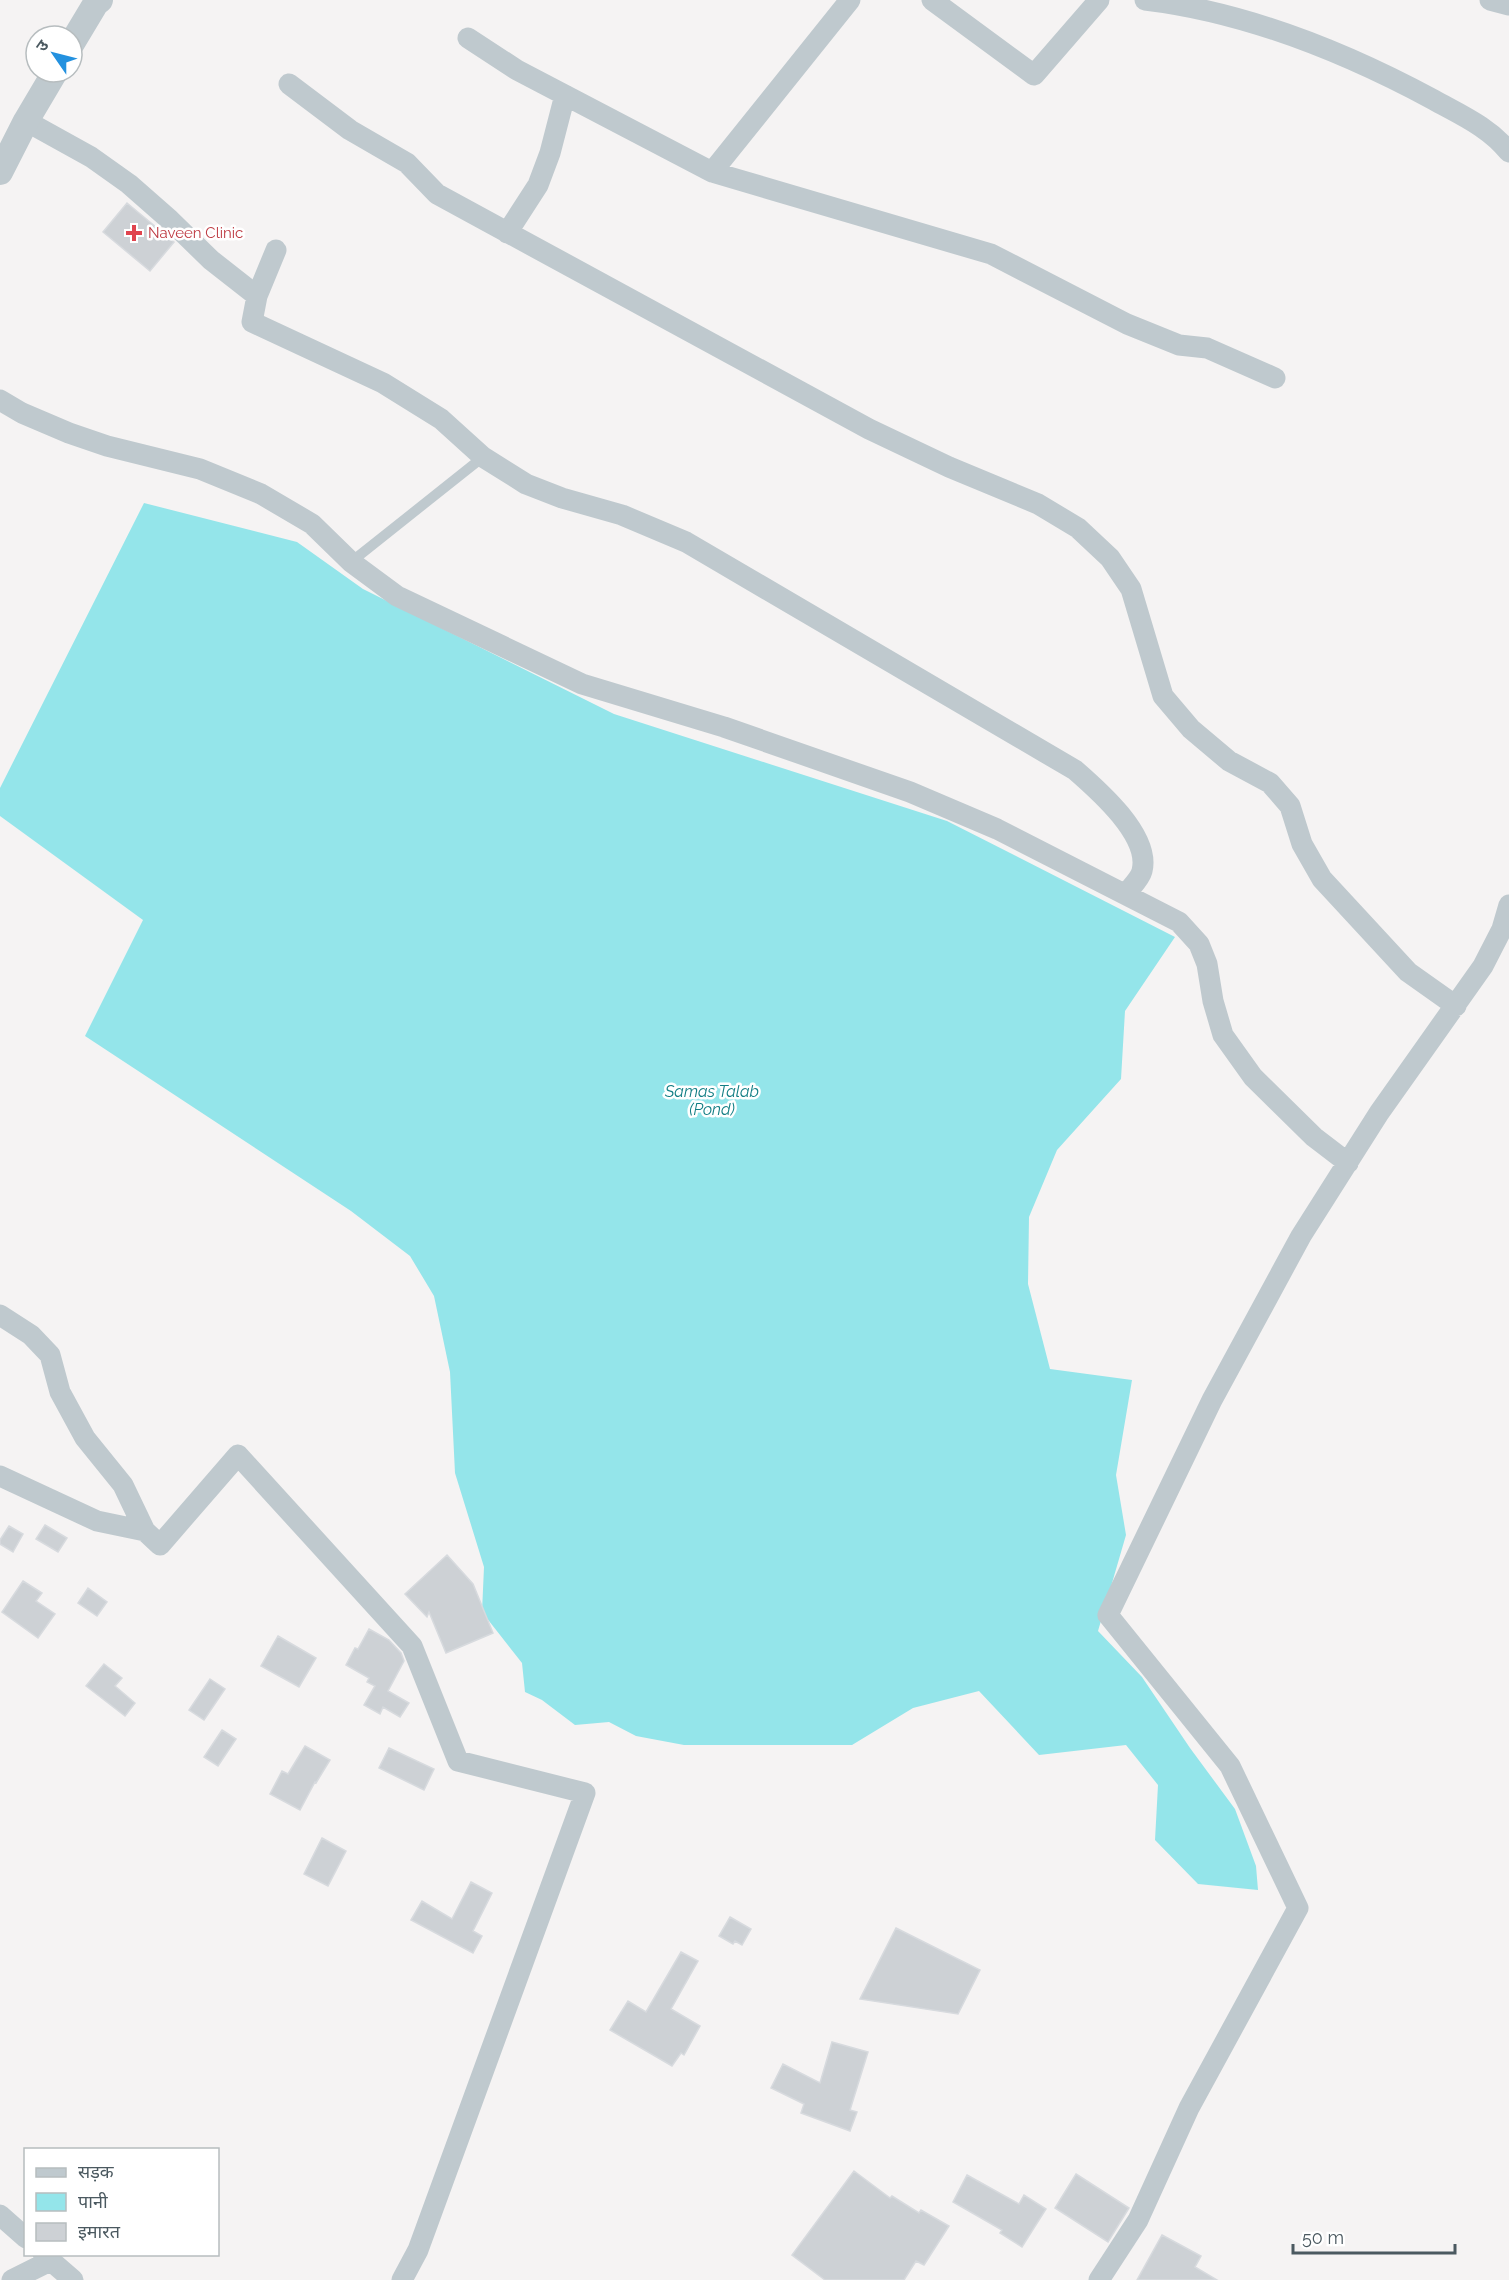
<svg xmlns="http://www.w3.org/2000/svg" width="1509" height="2280" font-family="Raleway,'Noto Sans Devanagari',sans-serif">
  <rect width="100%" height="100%" fill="#f5f3f3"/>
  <path fill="#94e5ea" d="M144,503l153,39 66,47 251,125 333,107 228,116 -50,74 -4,68 -64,71 -28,67 -1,67 22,85 82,11 -16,95 10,60 -28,96 44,46 48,71 45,61 21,57 2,24 -60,-6 -43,-44 3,-55 -32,-40 -87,10 -60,-64 -66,17 -61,37h-168l-48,-9 -27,-14 -34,3 -33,-25 -17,-8 -3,-29 -40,-51 2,-45 -29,-94 -5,-101 -16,-76 -24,-40 -59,-45 -266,-175 58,-116 -143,-104v-28z"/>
  <path fill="#cdd1d5" stroke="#d7dade" stroke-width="1.5" d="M127,203l47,39 -24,29 -47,-39z
    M45,1525l22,13 -9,14 -22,-13z
    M9,1526l14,8 -10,18 -13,-8v-4z
    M447,1555l26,29 20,49 -47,20 -17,-41 -2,5 -22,-23z
    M23,1581l19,12 -6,8 19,13 -17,24 -36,-26z
    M88,1588l19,14 -10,14 -19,-13z
    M369,1629l20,11 12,13 3,8 -16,30 21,12 -9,14 -17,-10 -3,7 -16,-9 11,-19 -8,-4 2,-4 -23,-13 9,-17 3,1z
    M278,1636l38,22 -17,29 -38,-21z
    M104,1664l18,14 -7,8 20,17 -10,13 -39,-30z
    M210,1679l15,10 -21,31 -15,-10z
    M222,1730l14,9 -18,27 -14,-9z
    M305,1746l25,14 -14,23 -1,-1 -15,28 -30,-16 12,-23 6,3z
    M389,1748l45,21 -10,21 -45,-22z
    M322,1838l24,13 -18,35 -24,-12z
    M471,1882l21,11 -19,38 9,5 -9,17 -62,-33 11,-19 30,18z
    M730,1917l21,12 -9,16 -7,-4 -2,3 -14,-8z
    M896,1928l84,42 -22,44 -98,-15z
    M681,1952l17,9 -27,48 29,17 -16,29 -3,-2 -9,13 -62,-36 18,-29 18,11z
    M832,2042l36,10 -18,58 7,2 -7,19 -49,-18 3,-9 -33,-16 12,-24 37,19z
    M854,2171l36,27 2,-2 27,17 2,-3 28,16 -25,39 -8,-4 -12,19h-79l-33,-25z
    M1076,2174l53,34 -21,34 -53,-34z
    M967,2175l52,29 5,-9 22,14 -24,38 -22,-14 2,-3 -49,-28z
    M1162,2235l39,21 -6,11 22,13h-80z"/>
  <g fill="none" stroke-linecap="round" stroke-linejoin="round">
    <path stroke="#bfc9ce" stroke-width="10" d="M351,562l132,-105"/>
    <path stroke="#bfc9ce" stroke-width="21" d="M932,0l102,75 65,-75
      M1145,0c101,12 200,52 289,100 27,15 55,27 75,52
      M1490,0l19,5
      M468,38l49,32 195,102 138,-172
      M289,84l61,46 57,33 30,31 432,235 80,38 89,37 40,24 32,30 21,31 32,107 28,33 38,32 41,22 20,23 12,38 20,35 86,93 48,34
      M26,121l65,36 38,27 41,36 41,40 46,36
      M712,172l279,82 136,70 52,21 28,3 68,30
      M507,233l31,-48 12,-32 15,-58
      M276,250l-19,46 -5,26 131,61 58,36 42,38 43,27 36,14 60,17 64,27 389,228c23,20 76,66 67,101 -2,8 -11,16 -16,23
      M0,400l22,13 47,20 38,13 93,23 61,25 51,30 39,38 46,34 185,88 142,43 186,65 87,37 182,93 20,22 8,20 6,37 10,34 30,42 61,60 34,26
      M0,1315l31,20 19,20 10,37 25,46 38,47 22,46 15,14 78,-90 174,191 46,115 127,32 -167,457 -16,30
      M0,1476l97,45 48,10
      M0,2215l26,23
      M43,2254l30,26
      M12,2280l38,-19
      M1099,2280l39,-60 51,-112 109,-200 -68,-142 -122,-151 104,-215 89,-164 78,-123 104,-147 19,-37 7,-24"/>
    <path stroke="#bfc9ce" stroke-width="26" d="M72,43l24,-40 4,-3
      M0,172l26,-51 29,-49"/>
  </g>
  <path fill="#e0444e" stroke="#fff" stroke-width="2" d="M131 224h6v6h6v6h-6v6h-6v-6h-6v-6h6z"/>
  <g text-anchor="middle" stroke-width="5" stroke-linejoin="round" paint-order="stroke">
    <g font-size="15" fill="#be3a42" stroke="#fff" text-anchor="start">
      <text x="148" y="238">Naveen Clinic</text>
    </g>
    <g font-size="16" font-style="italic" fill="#127e84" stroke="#fff">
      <text x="712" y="1097">Samas Talab<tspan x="712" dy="18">(Pond)</tspan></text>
    </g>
  </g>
  <rect x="24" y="2148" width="195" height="108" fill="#ffffff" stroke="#b7bdbf" stroke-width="1.5"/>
  <rect x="36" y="2168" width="30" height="9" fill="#bfc9ce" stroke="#b7bdbf" stroke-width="1.5"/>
  <text x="78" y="2178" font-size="18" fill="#4b5960">सड़क</text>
  <rect x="36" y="2193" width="30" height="18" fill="#94e5ea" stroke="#b7bdbf" stroke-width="1.5"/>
  <text x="78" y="2208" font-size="18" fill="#4b5960">पानी</text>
  <rect x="36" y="2223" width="30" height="18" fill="#cdd1d5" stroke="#b7bdbf" stroke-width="1.5"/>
  <text x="78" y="2238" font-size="18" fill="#4b5960">इमारत</text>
  <g transform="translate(54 54) rotate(305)"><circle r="28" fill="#ffffff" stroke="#b7bdbf" stroke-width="1.5"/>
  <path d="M0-4.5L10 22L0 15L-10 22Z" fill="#2391df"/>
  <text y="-9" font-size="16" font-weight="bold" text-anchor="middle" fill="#4b5960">उ</text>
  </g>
  <path d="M1293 2244v9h162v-9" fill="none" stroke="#4b5960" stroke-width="3"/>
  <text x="1302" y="2244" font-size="18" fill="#4b5960" stroke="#ffffff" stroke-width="4.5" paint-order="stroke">50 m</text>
</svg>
